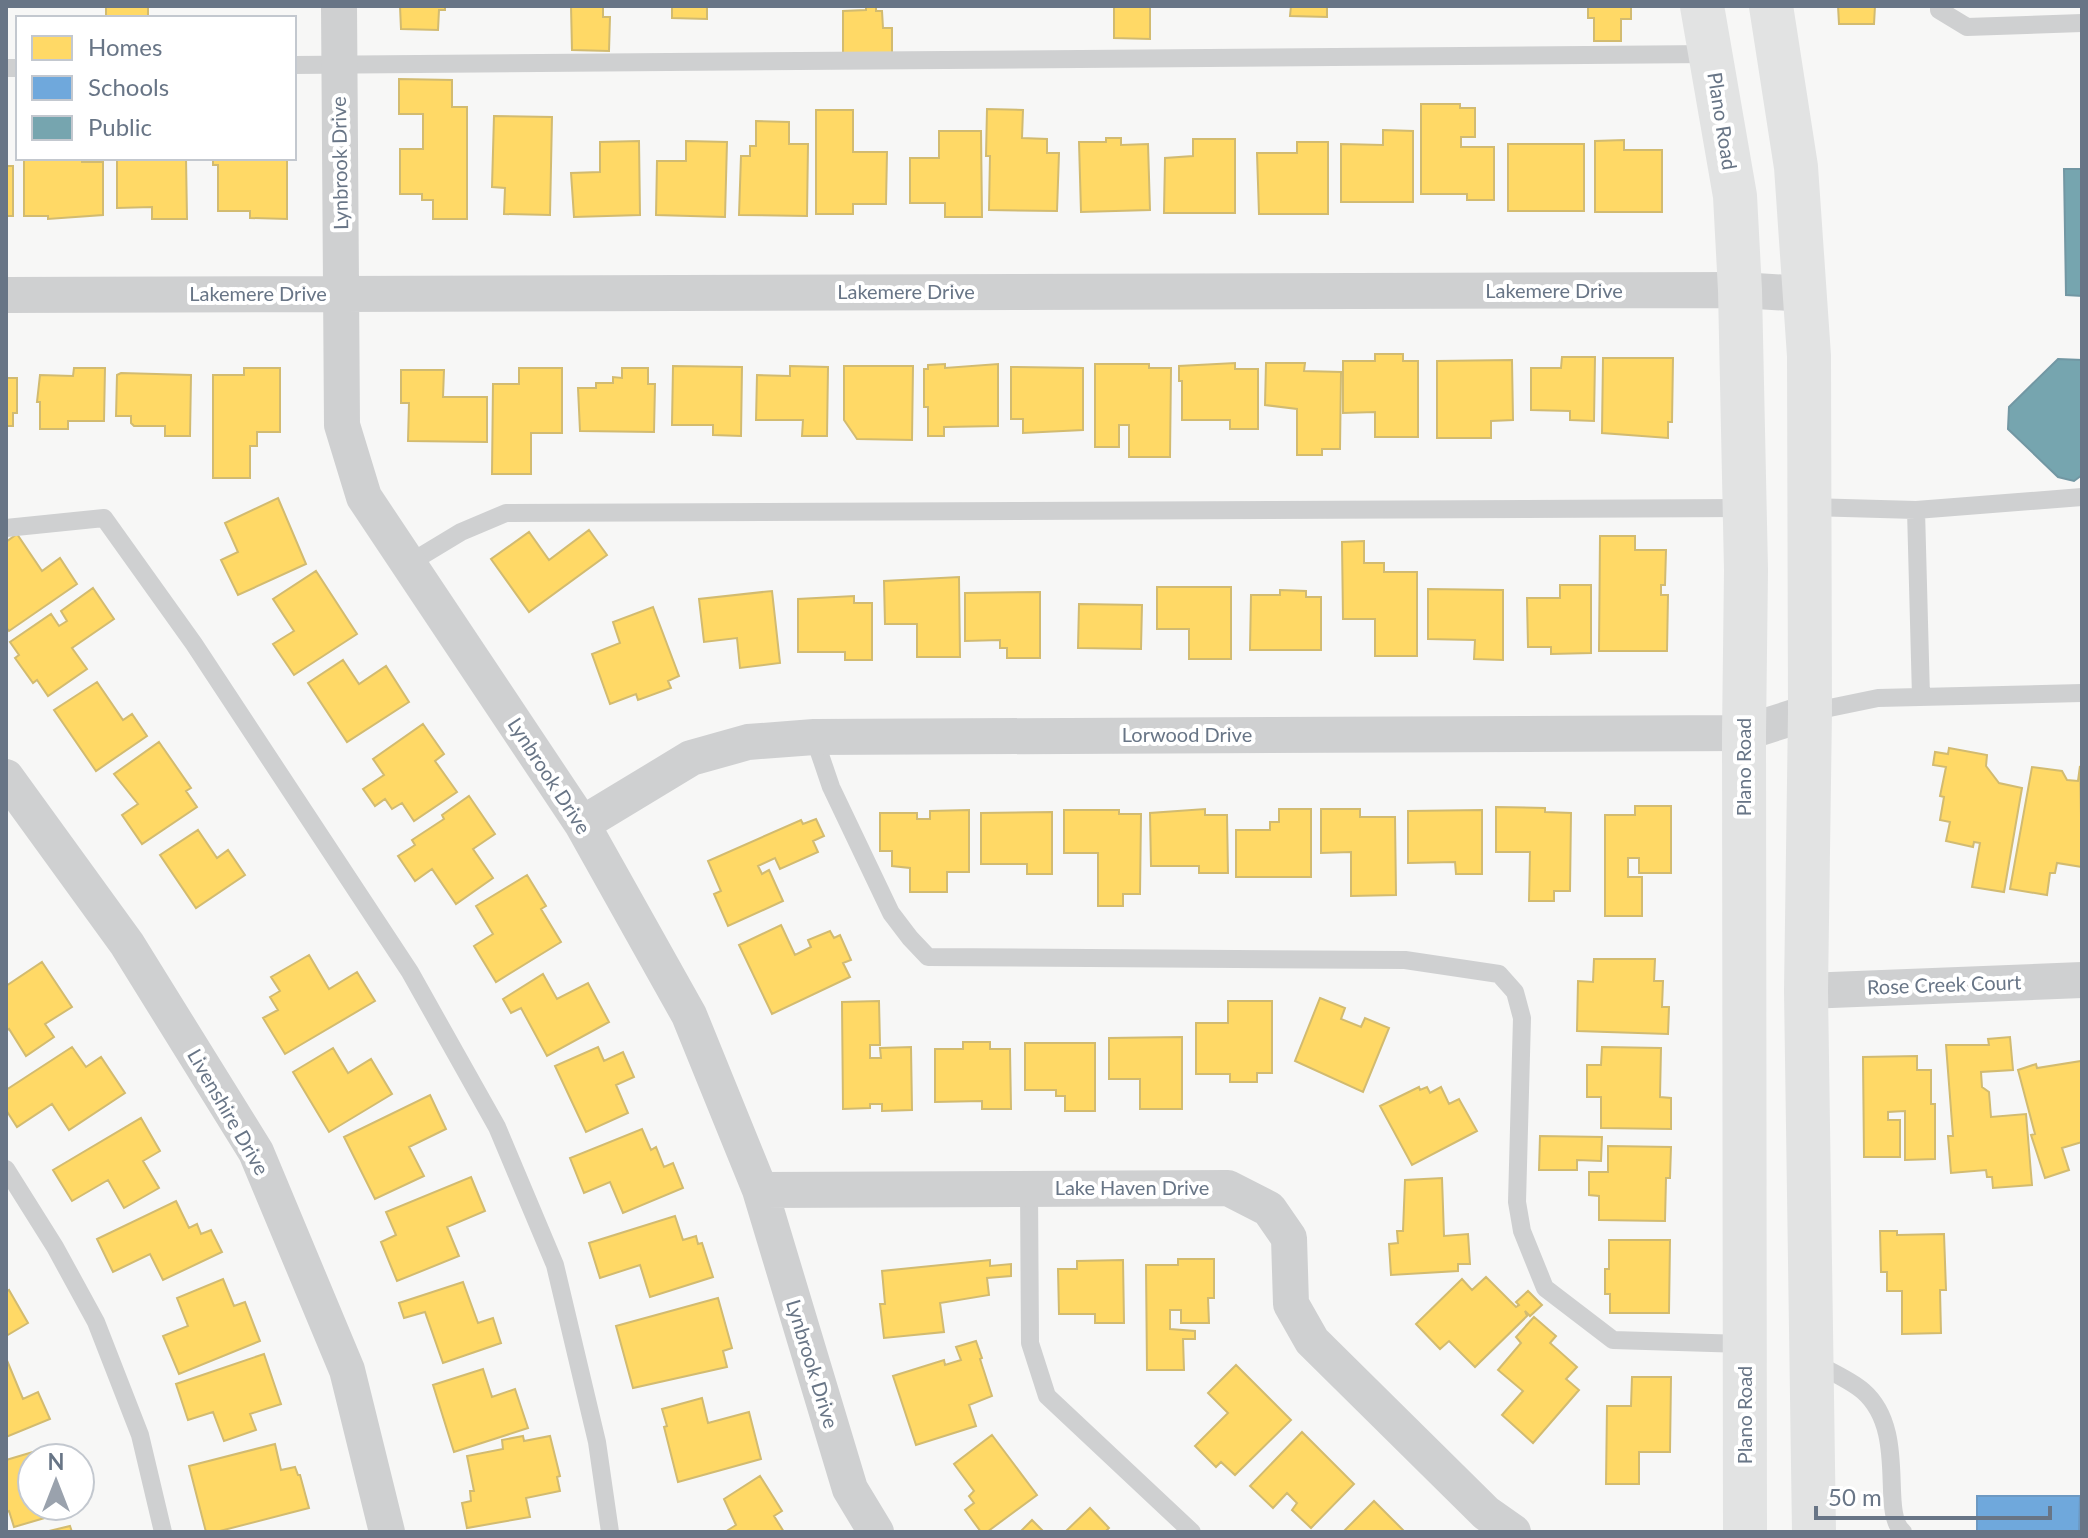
<svg xmlns="http://www.w3.org/2000/svg" width="2088" height="1538" font-family="Lato,sans-serif">
  <rect width="100%" height="100%" fill="#f7f7f6"/>
  <path fill="#ffd966" stroke="#d2bb70" stroke-width="2" d="M106,6h42v12h-42z
    M400,6h45v4h-6l-1,20 -37,-1z
    M571,6h32v11h7l-1,34 -37,-1z
    M672,6h35v13l-35,-1z
    M866,6h10v5h6l1,17h9v26h-49v-43l23,-1z
    M1114,6h36v33l-36,-1z
    M1291,6h36v11l-37,-1z
    M1588,6h43v13h-10v22h-27v-23h-6z
    M1838,6h37l-1,18h-35z
    M399,79l53,1v27h15v112h-34v-19h-11v-6h-22v-45h23v-35h-24z
    M1421,104h39v4h15v29h-14v10h33v53h-27v-6h-46z
    M987,109l36,1 -1,28 25,1v14h12l-2,58 -68,-1 1,-54h-4z
    M816,110h37v42h34l-1,52h-33v10h-37z
    M494,116l58,1 -2,98 -46,-1 1,-26 -13,-1z
    M756,121l33,1v22h19l-1,72 -68,-1 2,-59h9v-10h6z
    M1383,130l30,1v71h-72v-58l42,1z
    M939,131h42l1,86h-37v-14h-35v-45h29z
    M1106,138h15v7l27,-1 2,66 -69,2 -2,-70h27z
    M1193,139h42v74h-71l1,-55 28,-2z
    M1624,140v10h38v62h-67v-71z
    M639,141l1,74 -66,2 -3,-44 29,-1v-30z
    M686,141l41,1 -2,75 -69,-2 1,-54h29z
    M1297,142h31v72h-69l-2,-61h40z
    M1508,144h76v67h-76z
    M24,158h58v4h21v53l-55,4v-3h-24z
    M117,158h69l1,61h-35v-12l-35,1z
    M213,158h74v61l-37,-1v-7h-32v-46h-5z
    M6,166h7v50h-7z
    M1375,354h28v7h15v76h-43v-25l-32,1v-52h32z
    M1562,357h33l-1,64 -24,-1v-9l-39,-1v-42h30z
    M1603,358h70l-1,64h-4v16l-66,-5z
    M1512,360l1,60 -22,1v17h-54v-77z
    M1235,363v6h23v60h-28v-9h-48v-39h-3v-15z
    M1266,363h39l-1,8 37,1 -1,77h-18v6h-25v-46l-32,-4z
    M945,364v4l53,-4v62l-54,1v9h-16v-29h-4v-38h4v-4z
    M1095,364h54v4h22l-1,89h-41v-32h-10v22h-24z
    M673,366l69,1 -1,69 -28,-1v-10h-41z
    M790,366l38,1 -1,69h-25l1,-16h-47l1,-45 33,1z
    M844,366h69l-1,74 -55,-1 -2,-3 -11,-16z
    M1011,367l72,1v62l-60,3v-14h-12z
    M74,368h31l-1,53h-36v8h-28v-27h-3l3,-27 33,1z
    M244,368h36v64h-23v14h-7v32h-37v-103h31z
    M519,368h43v65h-31v41h-39l1,-90h26z
    M622,368h26v16h7l-1,48 -74,-1 -2,-43h18v-5h17v-6l9,1z
    M401,370h43l-1,27h44v45l-79,-1 1,-38h-8z
    M121,373l70,2 -1,61h-25v-10h-31l-3,-3v-7h-15l1,-41z
    M6,378h11v35h-4v13h-7z
    M278,498l28,66 -68,31 -17,-35 17,-8 -13,-29z
    M589,530l18,25 -78,57 -38,-53 38,-27 20,28z
    M17,534l25,37 18,-13 17,26 -68,47 -3,-4v-85z
    M1600,536h35v14h31l-1,35h-4v10h7l-1,56h-68z
    M1364,541v22h20v9h33v84h-42v-37h-32l-1,-77z
    M316,571l41,63 -63,41 -21,-31 21,-13 -21,-32z
    M959,577l1,80h-43v-33h-32l-1,-43z
    M1560,585h31v68l-40,1v-7h-23l-1,-49h33z
    M1157,587h74v72h-42v-30h-32z
    M93,588l21,31 -42,29 15,21 -39,27 -11,-16 -4,3 -18,-25 4,-3 -9,-13 41,-28 8,12 8,-5 -6,-10z
    M1428,589l75,1v70l-29,-1 1,-19 -47,-1z
    M1280,590l26,1v6h15v53h-71l1,-55h29z
    M772,591l8,72 -40,5 -3,-30 -33,4 -5,-43z
    M1040,592v66h-33v-10h-7v-8l-35,1v-48z
    M854,596v7h18v57h-27v-8h-47v-53z
    M1079,604l63,1 -1,44 -63,-1z
    M653,607l26,69 -11,5 3,7 -33,12 -2,-6 -26,10 -18,-50 28,-11 -7,-21z
    M343,660l16,24 27,-18 23,36 -62,40 -39,-59z
    M97,682l26,38 9,-6 15,22 -51,35 -42,-61z
    M423,724l21,30 -9,7 22,31 -43,29 -12,-18 -10,6 -7,-10 -10,7 -12,-17 21,-14 -11,-16z
    M159,742l32,46 -5,3 11,16 -55,37 -20,-29 16,-11 -24,-30z
    M1949,748l38,7 -1,11 13,17 23,5 -18,104 -32,-5 8,-44 -6,-1 -1,5 -27,-6 4,-19 -10,-2 4,-23 -4,-1 6,-29 -13,-2 2,-13 13,2z
    M2080,766l2,101 -25,-4 -2,10h-5l-3,22 -37,-6 22,-122 30,4 5,9 11,1z
    M469,796l26,38 -22,15 20,29 -37,26 -24,-35 -17,12 -17,-25 17,-11 -3,-5 32,-21 -2,-4z
    M1635,806h36v67h-32v-15h-11v19h14v39h-37v-101h30z
    M1496,807l49,1v4l26,1 -1,78h-16v10h-25l1,-49h-34z
    M1205,809v6h22l1,58h-29v-7h-48l-1,-53z
    M1279,809h32v68h-75v-47h34v-8h9z
    M1321,809h39v8h35l1,78 -45,1v-44l-30,1z
    M969,810v62h-22v20h-37v-24l-18,-2v-15h-12v-38h37v6h13v-8z
    M1064,810h55v4h22l-1,80h-17v12h-25v-53h-34z
    M1482,810v64h-26l-1,-12 -47,1v-52z
    M1052,812v62h-25v-10h-46v-51z
    M816,819l8,17 -11,5 5,11 -38,17 -5,-11 -17,8 4,8 7,-4 14,31 -55,25 -14,-32 7,-3 -13,-30 93,-41 2,4z
    M198,830l19,28 11,-8 17,25 -49,33 -36,-53z
    M527,875l19,31 -5,3 20,33 -65,40 -22,-36 19,-12 -17,-28z
    M781,925l14,30 16,-8 -3,-7 22,-9 4,7 6,-3 11,25 -8,3 7,14 -78,37 -33,-69z
    M309,955l20,34 28,-17 18,29 -90,53 -22,-36 15,-8 -8,-13 10,-6 -9,-14z
    M1594,959h61l-1,22h9l-1,26h7l-1,27 -91,-3 1,-50 15,1z
    M42,962l30,45 -27,17 9,13 -28,19 -17,-27 -3,2v-45z
    M543,974l14,25 31,-16 21,39 -62,34 -26,-48 -10,5 -8,-14z
    M1320,998l25,10 -4,11 20,8 4,-9 24,10 -26,64 -68,-31z
    M879,1001l1,44h-10v13h11l-1,-10 31,-1 1,63 -30,1v-7h-12v4l-27,1 -1,-107z
    M1228,1001h44v72h-15v9h-27v-8h-34v-51h32z
    M1182,1037v72h-42v-30h-31v-41z
    M2010,1037l3,33 -32,2 1,15 7,5 2,25 35,-3 6,71 -39,3 -1,-11h-5l-1,-7 -35,3 -3,-37h5l-7,-91h43l-1,-6z
    M963,1042h27v7h20l1,60h-29v-8l-47,1v-53h28z
    M1025,1043h70v68h-30v-15h-9v-6h-31z
    M72,1047l14,20 15,-10 24,36 -56,37 -17,-26 -35,23 -11,-17v-20z
    M598,1047l6,14 19,-9 11,25 -18,8 12,28 -42,19 -31,-66z
    M1602,1047l59,1 -1,49 11,1v31l-70,-1v-31h-14v-32h14z
    M333,1048l15,25 23,-14 21,35 -63,38 -36,-60z
    M1917,1056v14h14v34h4v55l-30,1v-49l-17,1v8h12v37h-36l-1,-100z
    M2081,1061l1,81 -20,6 7,22 -24,8 -14,-43 4,-1 -17,-64 18,-6 1,4z
    M1419,1087l1,3 7,-3 3,6 11,-6 8,17 10,-5 18,32 -65,34 -32,-59z
    M430,1095l16,34 -37,18 15,29 -49,23 -31,-62z
    M141,1118l19,33 -17,10 16,27 -35,20 -16,-28 -36,21 -19,-31z
    M642,1129l9,21 5,-3 8,20 9,-4 10,25 -60,25 -13,-31 -26,11 -14,-35z
    M1540,1136l62,1 -1,24 -24,-1v10h-38z
    M1608,1146l63,1 -1,31h-4l-1,43 -66,-1v-24l-10,-1v-23h19z
    M471,1177l14,34 -38,16 12,29 -62,25 -16,-39 15,-7 -10,-23z
    M1442,1178l2,58 24,-2 2,30h-12v7l-67,4 -2,-31 9,-1 -1,-12h6l2,-51z
    M176,1201l13,27 8,-4 4,10 10,-4 11,22 -59,28 -13,-26 -37,18 -16,-33z
    M675,1216l8,24 13,-4 2,8 4,-1 11,34 -63,20 -10,-32 -40,13 -11,-35z
    M1880,1231h17v4l47,-1 2,56h-6l1,43 -39,1v-43h-15v-19h-6z
    M1609,1240h61l-1,73h-59v-19h-5v-25h4z
    M1178,1259h36v39h-6l1,25h-28v-13h-11v19l25,2v8h-12l1,31h-37l-1,-105h32z
    M990,1260v6l21,-2v12l-24,2 2,17 -49,8 4,29 -60,6 -4,-34h5l-3,-33z
    M1123,1260l1,63h-29v-9h-36l-1,-45h19v-8z
    M1486,1277l30,30 3,-2 -3,-3 12,-11 14,14 -12,11 -5,-5 2,5 -52,51 -26,-26 -9,8 -24,-25 46,-45 10,11z
    M223,1279l11,27 11,-4 15,39 -81,33 -16,-38 25,-10 -11,-28z
    M463,1282l15,41 15,-5 8,25 -58,20 -18,-51 -21,6 -5,-15z
    M9,1290l19,33 -22,13v-44z
    M718,1298l14,50 -9,3 4,16 -94,21 -17,-62z
    M1534,1317l22,19 -6,7 27,24 -11,12 13,11 -46,53 -31,-28 21,-24 -25,-21 23,-27 -5,-6z
    M976,1341l6,17 -2,1 12,37 -23,9 7,21 -60,19 -23,-69 51,-16 1,5 16,-5 -5,-13z
    M264,1354l17,50 -31,10 6,16 -32,11 -11,-29 -25,8 -12,-36z
    M6,1358l17,41 15,-7 12,27 -44,18z
    M1236,1365l55,55 -56,55 -14,-13 -5,5 -21,-21 33,-33 -20,-20z
    M483,1369l9,28 23,-8 13,39 -74,24 -21,-67z
    M1632,1377h39l-1,75h-31v32h-33l1,-78h24z
    M702,1398l6,25 41,-11 12,47 -83,23 -14,-55 3,-1 -5,-17z
    M1302,1432l52,52 -43,44 -19,-18 5,-7 -10,-10 -14,15 -23,-22z
    M992,1435l45,60 -50,37h-6l-16,-22 9,-7 -5,-7 5,-5 -20,-27z
    M523,1436l1,5 26,-5 10,40 -3,1 3,14 -34,7 4,19 -63,11 -5,-25 9,-2 -1,-10h4l-7,-35 36,-7 -1,-9z
    M275,1444l6,26 14,-3 3,8h2l9,33 -93,24h-10l-17,-66z
    M43,1449l5,9h-16v48h13l3,11 -34,10 -5,-16 -3,1v-52z
    M760,1476l22,35 -8,5 10,16h-59l11,-7 -12,-26z
    M1374,1501l31,31h-62z
    M1090,1508l19,20 -4,4h-40z
    M1032,1520l12,12h-24z
    M70,1526l2,6h-27z"/>
  <path fill="#6fa8dc" stroke="#6d99c2" stroke-width="2" d="M1977,1496h103l-1,36h-102z"/>
  <path fill="#76a5af" stroke="#7297a3" stroke-width="2" d="M2064,169h18v127l-16,-1z
    M2058,359l24,1v115l-8,6 -16,-4 -50,-48 1,-22z"/>
  <g fill="none" stroke-linecap="round" stroke-linejoin="round">
    <path stroke="#cfd0d1" stroke-width="18" d="M1939,6v4l28,17 115,-4
      M294,65l1417,-11
      M6,68h12
      M1809,507l107,3 166,-13
      M1916,510l5,187
      M6,528l98,-10 90,126 216,328 87,155 58,138 42,177 13,90
      M408,564l53,-32 45,-19 1239,-5
      M1810,712l68,-14 204,-5
      M814,737l17,50 60,126 19,25 18,19 477,3 94,14 16,18 7,26 -5,184 5,29 23,57 68,52 131,4
      M6,1169l49,78 41,75 44,113 23,97
      M1029,1188l1,155 17,53 145,136
      M1813,1362c16,9 36,17 50,29 46,40 16,121 40,141"/>
    <path stroke="#cfd0d1" stroke-width="36" d="M339,6l3,419 22,72 218,327 107,191 71,175 90,299 26,43
      M6,295l1734,-5 66,4
      M6,777l121,167 129,208 91,218 40,162
      M582,824l109,-66 57,-16 66,-5 930,-4 66,-21
      M1806,991l276,-11
      M760,1190l468,-2 41,21 20,29 2,66 21,37 174,172 27,19"/>
    <path stroke="#e2e3e3" stroke-width="44" d="M1702,6l33,190 5,94 6,280 -2,163 1,799
      M1771,6l25,161 13,189 1,356 -4,279 8,541"/>
  </g>
  <g text-anchor="middle" stroke-width="8" stroke-linejoin="round" paint-order="stroke">
    <g font-size="20" fill="#687586" stroke="#fff">
      <text transform="translate(1722 121) rotate(81)" y="7">Plano Road</text>
      <text transform="translate(340 163) rotate(-91)" y="7">Lynbrook Drive</text>
      <text x="1554" y="298">Lakemere Drive</text>
      <text x="906" y="299">Lakemere Drive</text>
      <text x="258" y="301">Lakemere Drive</text>
      <text x="1187" y="742">Lorwood Drive</text>
      <text transform="translate(1744 767) rotate(-90)" y="7">Plano Road</text>
      <text transform="translate(549 776) rotate(57)" y="7">Lynbrook Drive</text>
      <text transform="translate(1944 985) rotate(-2)" y="7">Rose Creek Court</text>
      <text transform="translate(228 1112) rotate(60)" y="7">Livenshire Drive</text>
      <text x="1132" y="1195">Lake Haven Drive</text>
      <text transform="translate(812 1364) rotate(73)" y="7">Lynbrook Drive</text>
      <text transform="translate(1745 1415) rotate(-90)" y="7">Plano Road</text>
    </g>
  </g>
  <rect width="2088" height="1538" fill="none" stroke="#687586" stroke-width="16"/>
  <rect x="16" y="16" width="280" height="144" fill="#ffffff" stroke="#c3c8cf" stroke-width="2"/>
  <rect x="32" y="36" width="40" height="24" fill="#ffd966" stroke="#c3c8cf" stroke-width="2"/>
  <text x="88" y="56" font-size="24" fill="#687586">Homes</text>
  <rect x="32" y="76" width="40" height="24" fill="#6fa8dc" stroke="#c3c8cf" stroke-width="2"/>
  <text x="88" y="96" font-size="24" fill="#687586">Schools</text>
  <rect x="32" y="116" width="40" height="24" fill="#76a5af" stroke="#c3c8cf" stroke-width="2"/>
  <text x="88" y="136" font-size="24" fill="#687586">Public</text>
  <g transform="translate(56 1482)"><circle r="38" fill="#ffffff" stroke="#c3c8cf" stroke-width="2"/>
  <path d="M0-6L14 30L0 20L-14 30Z" fill="#9aa2ad"/>
  <text y="-12" font-size="22" font-weight="bold" text-anchor="middle" fill="#687586">N</text>
  </g>
  <path d="M1816 1506v12h234v-12" fill="none" stroke="#687586" stroke-width="4"/>
  <text x="1828" y="1506" font-size="24" fill="#687586" stroke="#ffffff" stroke-width="6" paint-order="stroke">50 m</text>
</svg>
